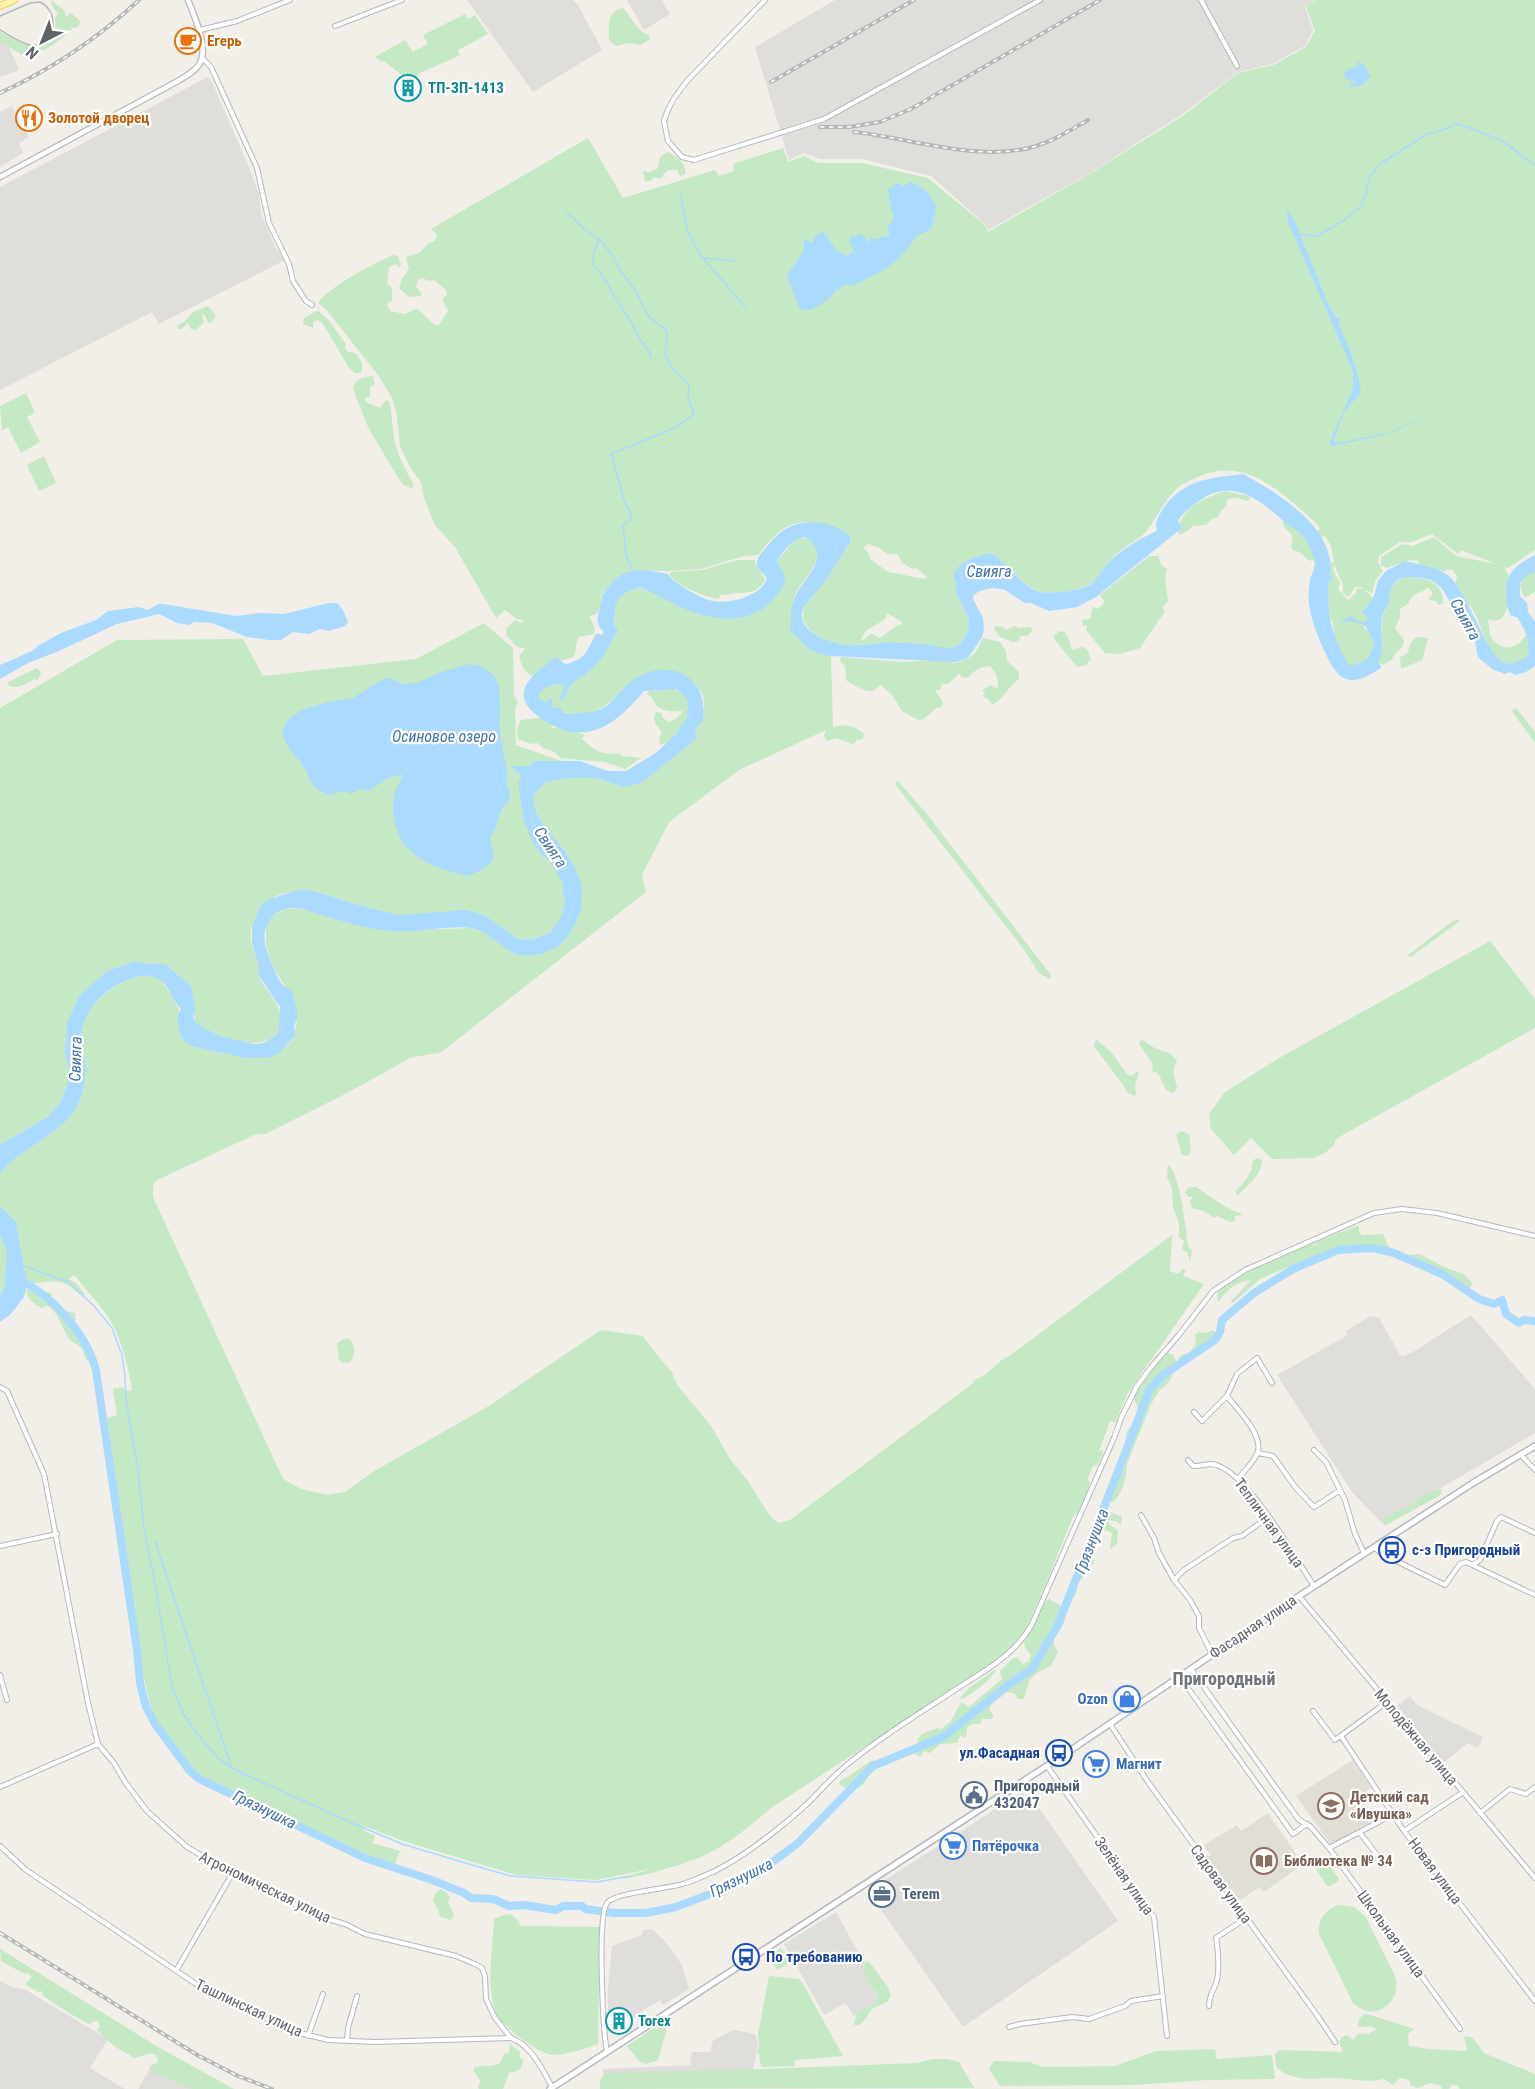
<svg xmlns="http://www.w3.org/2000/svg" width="1535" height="2089" font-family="'Roboto Condensed',sans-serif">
  <rect width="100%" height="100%" fill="#f1efe8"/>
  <path fill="#e0deda" d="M467,0h106l5,5 24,45 -69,42z
    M627,0h35l8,14 -26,16z
    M835,0h481l-11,6 8,25 -8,15 -33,18 -34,8 -54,41 -94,60 -102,57 -1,-4 -56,-50 -69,-17h-42l-16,-6 -15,7 -34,-113z
    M5,38l14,32 -19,7v-38z
    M208,77l4,5 36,83 11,29 2,20 15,35 9,11 -126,64 -7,-12 -152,78v-203z
    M12,106l17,31 -10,6 4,10 -23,14v-55z
    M1471,1315l64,74v44l-89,52 -62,40 -32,-33 -75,-117 71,-40 -2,-4 24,-15 9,2 21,37 3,1 10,-4z
    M1410,1696l7,9 66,32 -5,11 -10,-5 -26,21 -46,-57z
    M1022,1792l9,15 5,-3 82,117 -155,106 -95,-136z
    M836,1912l28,51 16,38 -26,15 -9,-13 -21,12 -40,-71z
    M652,1929l12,11 18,25 7,24 -26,16 -3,-5 -39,24 2,5 -8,3 -7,-21v-23l4,-42 30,-11 1,-5z
    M0,1981l12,6 14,3 82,49 -18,29 35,21h-125z
    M734,2030l21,4 3,10 -6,31 -149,4v-10l87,-4 2,-13h18l3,-12z
    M150,2068l54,21h-66z"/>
  <path fill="#e1ded6" d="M1353,1760l18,28 -16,11 15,24 -39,22 -35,-49z
    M1268,1813l35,51 -39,28 -4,-5 -22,14 -31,-44 4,-2 -7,-10 33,-20 4,6z"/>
  <path fill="#c5e8c5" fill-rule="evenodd" d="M51,0l13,10 2,7 5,-4 9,8 -2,6 -6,1c-6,9 -7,7 -14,13 -15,11 -18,11 -36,14l-22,-14v-9c23,11 35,24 56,0l-1,-14 3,-4 -7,-10z
    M1317,0h218v550l-27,18 -4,-1c11,16 8,36 -3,52l-7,2 -6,-2c1,5 1,11 2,15 7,18 26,17 35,2h4c2,8 5,15 -2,21 -3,4 -7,5 -12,6 -27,5 -31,-33 -40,-49 -5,-10 -13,-18 -20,-27l2,-11 -5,-7 -9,2 -22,-4 -3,-6 -8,-1 -23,8 -6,-2v-9l21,-13 10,2 22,-9 22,19 40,8 -35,-14 -3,4 -26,-20 -20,8h-12l-21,14 -1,6 5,9 -8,10 -3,13 -11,-7h-6l-6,10 -6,-4v-8l-9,-21 -1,6 7,13 -2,6 10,11 8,-7 1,-5 7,1 11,11 -8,13 1,7 -4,8c18,10 10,25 0,38h-20l-10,-29 -1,-15 -7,-11 -1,-12 6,-37h3l-3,-16 -6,-10 -6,2 -3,-6 4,-3 -3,-5c-34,-30 -71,-69 -119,-47 -6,3 -12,5 -17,8 -14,11 -22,29 -33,44 -8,12 -25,17 -35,28 -8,8 -14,22 -24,28 -10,6 -38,9 -49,7 -21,-6 -30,-30 -50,-39l-37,23 4,8 -2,7c7,18 23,30 7,50 -11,14 -33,3 -48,3 -9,-1 -18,-1 -28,-1 -12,0 -24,2 -36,2 -22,-1 -53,-13 -46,-38l32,-42 -21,-42c-4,0 -7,-1 -10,-1 -21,0 -35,18 -47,33l-14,1 -43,13 -31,2h-37l-14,5 -18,20v8l-4,10 -8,2 6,12 -1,6 -16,3 -4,20 -20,6 -16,16c-13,-6 -16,-10 -19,-24l5,-4v-3l-7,-1 -10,-11 -1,-7 9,-9 7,3 2,-3 -7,-1 -12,-9 -9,8 -41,-71 -20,-22 -11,-27 -3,-16 -11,-15 -10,-21 -4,-36 -5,-14 -13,-21 -53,-67 -7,-5c13,-18 54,-38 75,-48l5,1 3,9 -2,3 -3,-4 -7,3 -2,16 5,6v13l-2,-1 -3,3 3,7 15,3 11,-5c9,4 12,13 22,17l10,-15 -6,-12 5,-4 -1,-5 -12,-10 -6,1 -5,-3 -5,2 -2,7 5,5v4l-12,1 -10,-9 3,-9 7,-10 -3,-12 13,-4 9,-9 7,-3 2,-6 -6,-6 157,-91 35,60 92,-28 4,6 15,-5 -1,-7 50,-16 5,14 16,-6 14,7h44l66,15 58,48 2,6 103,-59 93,-58 54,-42 35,-8 33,-18 9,-16 -9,-25zM868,544l12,4 7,6h11l4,9 11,6 4,-1 10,9 -2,2 -37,-7 -18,-13 -2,-7 -5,-4zM887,613l15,9v2c-11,3 -15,11 -23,14l-8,-5 -6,6 -4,1c4,-13 16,-14 25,-22z
    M623,8c9,9 13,23 26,27l1,4 -9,6 -13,-2 -12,3 -7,-6c0,-14 -3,-29 14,-32z
    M465,14l3,5 7,-4 13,19 -30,16 2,5 -40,18 -9,10 -27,-22 -2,1 -7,-5 30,-17 8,12 15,-8 -5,-9z
    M668,152c9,5 19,11 17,22l-5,2 -3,-6c-8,-2 -12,2 -16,9l-6,-2 -5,4h-5l-2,-10 7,1 8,-4 2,-11z
    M208,306l8,10 -5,7 -3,-1 -4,-8 -2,2 2,6 -8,8 -5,-1 -3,-6 -7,6h-4l1,-4 6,-3 9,-10z
    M318,310l12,12 16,22 -1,4 3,4 7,1c6,7 9,11 6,20h-6l-6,-5 -27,-46 -5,-2 -4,2v6l-10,-4 1,-6z
    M373,376l2,8 -5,3v10l-5,1v2l3,3 12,5 6,-8 4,3c4,36 4,50 24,81l-2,4 -9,-3 -9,-14 -26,-44 -15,-38c3,-12 9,-11 20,-13z
    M26,393l9,20 -8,4 13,25 -19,11 -13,-26 -6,3 -2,-24z
    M44,456l12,27 -17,8 -12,-26z
    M1225,491l24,5 1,3 -3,2c-7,-2 -13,-5 -20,-1l-1,6 -6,6 -2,5 -6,2 -6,6 -13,1 -7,6 -7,3c-3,-25 25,-37 46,-44z
    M1284,520c15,9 26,21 31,38l-2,3 -5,-1 -9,-8 -6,-2 -2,-4c4,-16 -2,-10 -8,-21z
    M802,537c37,11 0,41 -7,58 -4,11 -4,27 -2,38l28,21 10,2 2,71c12,-3 21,-2 31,7l-1,5 -6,1 -4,4 -17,-6 -9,3 -3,-5 2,-6 -87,40 -70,52 -27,53 4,17 -206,161 -28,4 -65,36 -82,41h-9l-99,46 -4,5v12l130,282 18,10 26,6 18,-3 31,-22 113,-64 112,-76 42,6 10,14 18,21 7,15 33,40 19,33 18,22 18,29 8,10 6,3 10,-3 182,-136 4,-5 9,-4 19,-17 4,-1 164,-122 -2,36 8,3 5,-5 3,2 -3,5 21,8 -76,109 -13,30 -5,-2 -11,30 4,-1c0,6 -4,16 -10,16l-6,14 3,2c-1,8 -11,31 -17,35l-26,64 -23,53 -13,14 -26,20 -214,140c-21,18 -45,38 -70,49 -23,9 -54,18 -78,22v-2l32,-9 -59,12 -79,-5 -114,-34 -39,-15 -1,4 12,6 -3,7 28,8 -6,15 -89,-38 -104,-52 -7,-6 -38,-50 -5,-12 -8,-34 -36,-256 10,-3 -4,-26 10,-2 2,4 7,-1c-3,-20 -9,-44 -18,-63 -10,-19 -26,-35 -40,-52l-5,4 8,5 8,11 -6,-1c-16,-18 -30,-12 -52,-10l-11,-62 -16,-16v-32c5,-5 10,-12 16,-16 20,-16 46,-28 60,-50 25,-40 -18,-79 29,-114 9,-7 21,-15 32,-17 7,-2 17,-3 23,1 0,1 4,7 5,8 14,18 20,39 29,61l52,11 34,-6 13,-13 4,-17 -11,-34 -13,-21 -7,-22v-22l5,-6 14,-8 13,-1 69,19 27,4 77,-3 13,4 28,20 11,3 26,-4 17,-12 -2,-89 -24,-29 -9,-23 12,-17 22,-3h31l28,9 71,-58 9,-23 -1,-11 -10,-13 -69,5c-19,26 -46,36 -75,18 -5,-3 -8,-4 -12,-9 9,-14 11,-10 25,-12l2,2 -4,12 10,-14 19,-12 25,-45v-17l4,-11 9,-9 14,-3c48,25 100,56 141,1l-5,-27 15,-18z
    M1149,556h9l4,10 5,3 -2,8 3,24 -6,7 3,3 -25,37 -20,6 -15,-1 -19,-23 1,-5 -4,1 -1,-6 8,-1 3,-12 5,2 7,-7 -5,-7z
    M737,560h17c1,2 10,18 11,20 -8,13 -16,13 -30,13 -5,1 -9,2 -15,2l-1,4c-13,-1 -44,-14 -50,-25l2,-2 31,-2z
    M1535,568v24l-5,2 -1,2 -5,1 -4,-12 3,-7z
    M1405,577c19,0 39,4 38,27l-5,1 -1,-4 -9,-1 5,-7 -5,-6c-6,7 -16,5 -19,16l-9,6v8l-5,11 9,12 -1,6 -9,9 -2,5 -10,5 -3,-3c6,-14 2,-27 3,-42 1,-6 5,-12 6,-18 1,-13 4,-21 17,-25z
    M484,623l29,25 1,47 4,7 -3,7 1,36 45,16h-27l-5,5h-17l10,10 19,78c23,16 22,33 26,59l-17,20 -20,7 -14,-1 -30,-23 -58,-2 -28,1 -31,-7 -59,-18c-7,0 -29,3 -35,7 -3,2 -7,8 -9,10 -4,5 -12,12 -14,18 -5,14 4,28 6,41 1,5 0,8 2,13 10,18 28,30 17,53 -10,22 -70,6 -82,-10 -1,-3 -3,-31 -4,-36l-26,-22 -24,-1 -5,-2 -29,10 -27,24 -15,57 6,23 -10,26 -12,15 -49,29v-437l117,-68 126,-1 20,37 153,-17z
    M996,626l7,1 3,3 9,-4 4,2 11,-1 3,3 -6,6h-6l-3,5 -5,1 -13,-5 -6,-8z
    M1060,631l5,1 4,8 3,10 10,-3 5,2 4,10 -5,6 -9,2 -22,-27 -2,-4z
    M1423,637l5,2 -6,21 -21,9 -1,-12 7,-3 4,-11 4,-5z
    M983,638l17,4 6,9 1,10 12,11v7c-11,7 -15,20 -27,26l-4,-6 -5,-3 2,-3 -3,-3 9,-5 6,4c3,-10 -1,-16 -7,-23 -9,0 -17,5 -22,12l-7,-1 -1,-4 -12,11h-6l-2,6h-5l8,12 -1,5 -6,1 -12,11 -6,1 -16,-9 -10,-16 -11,-10c-3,1 -6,5 -9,6 -7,1 -21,-7 -26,-11l-1,-14 -5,-5 1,-4 60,5 41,-2 14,3 13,-5 6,-5z
    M37,668l4,5 -4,8 -3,-2c-7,5 -19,11 -26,6v-3z
    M674,689l7,2 9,10 -1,18 -20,23 -9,3 -1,-7 3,-6c-5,-7 -11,-11 -6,-20l5,1 2,5 6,4 7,-3 7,-8c-9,0 -18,2 -26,-5 -4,-4 -4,-9 -10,-12l2,-3z
    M1515,708l2,1 18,23v11l-21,-29 -2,-3z
    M546,717l5,5 1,6 14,1 19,6 -3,4c12,11 20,17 37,14l3,3 19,2 -16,11 -20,-7 -45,-4 -5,-6 -12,-4 -5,-5 -7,1 -13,-5 -1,-10 4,-9z
    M897,780l29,33 118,153 7,9 -1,4 -11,-6 -17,-26 -124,-159 -2,-3z
    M1458,919l1,2 -2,2 -46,34 -4,-1 43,-33z
    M1490,941l45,58v29l-194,108 -6,5v3l-10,9 -12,5 -41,1 -21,-21 -17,17 -23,-26 -2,-15 16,-22 54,-34z
    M1096,1039l16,14 15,21 4,2 6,-4 2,1 -4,11 1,10 -2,2 -6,-3c-10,-17 -23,-31 -34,-47z
    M1141,1040c7,2 8,5 14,8 10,5 14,2 22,13l-4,10 4,17 -4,5 -7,-3 -8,-17 -6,-2 1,-7 -14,-20z
    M1181,1131l8,3 2,16 -3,6 -6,-1 -6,-20z
    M1259,1158l3,3c-2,16 -14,24 -25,35l-1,-5c8,-9 17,-18 17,-31z
    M1168,1164c12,13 15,47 18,65 1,9 0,15 6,22l-2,10 -3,-9 -5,-2 2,-9 -5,-4v-14l-6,-15 -1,-19 -5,-12z
    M1189,1187h7l28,19 19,9 -8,1v5l-5,1 -13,-6 -3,2 -10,-7 -12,-3 -2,-7 3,-4h-5l-3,-5z
    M0,1226l9,22 -4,38 -5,9z
    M1356,1226h3v7l4,2 20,-1 7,15 -35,-3 -14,2 -20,5 -61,26 -26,23 -2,1 -1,-2 20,-21c-14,1 -23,9 -32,21l-2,-1 1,-9 22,-15 44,-21z
    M1419,1254l32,16 13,4 8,9 -1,4 -3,1 -27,-19 -32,-12 1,-2z
    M31,1288l13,5 6,-1 2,2 -1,3 14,14 10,2 1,7 -3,3c7,12 15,22 22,33l-4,5 -5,-1c-2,-5 -2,-10 -6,-13 -3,-3 -6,-4 -9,-6 -10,-12 -11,-29 -25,-36l-3,3c-7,-2 -16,-9 -17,-17z
    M1211,1330l6,3 2,3 -3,5 -4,1 -3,7h-8l-11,11 -8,2 -3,-3 1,-3 10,-4 6,-8 -1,-9 4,-3 8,1z
    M348,1338c8,5 8,17 2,24l-6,1 -5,-3 -2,-16 6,-5z
    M1166,1352l7,3 4,8 -8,19 -10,9 -8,13 -24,60c0,12 -5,32 -15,39l-3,-2c-2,-23 20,-52 17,-68l8,-12 4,-14 -4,-7v-3l20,-32z
    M1441,1489l1,4 -3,3 -53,29 -5,-5 16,-9 9,-3 22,-16z
    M1109,1511l13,6 -1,8 -5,-4 -8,-1 2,5 8,5 -1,14 -6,5 -1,-1 2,-15 -7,-3 -6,6 -3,11 -5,2 -4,-3 2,-15 10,-17z
    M1090,1557l5,3 -1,3 -18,23 1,6 -11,16 2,4 -3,2 -1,10 -6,1c-5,11 -7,17 0,27l-7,14 -14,7 -8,8 -5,18h-6l-3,-5 -8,-2 -16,13 -2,4 5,7 -3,3h-9l-2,5h-8l-5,4 -1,10 -6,-3 -3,8 -17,1 -10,9 -6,-2 -4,6 -5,-3 5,-9 -3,-5 5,-6 15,-6 4,1 10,-8 10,-19 8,5 33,-28 -2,-8 12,-12 5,-2 6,7 6,-3 2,-6 -6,-8 -1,-4 20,-39 5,-5 12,7 8,-15 8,-23 10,-6 -1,-3z
    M996,1669c-1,7 -26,28 -35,30l-1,-1 9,-10z
    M872,1760l4,2 -13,23 -12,6 -12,-7 2,-4 8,-4z
    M1322,1858l4,2 13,19 -2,3 -7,4h-3l-13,-20 1,-3z
    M440,1889l6,3 4,6 -2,4 6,13 -3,5 -10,-3 -8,-17 2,-6z
    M1340,1905l14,2 11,9 30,60c8,26 -20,48 -42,27l-34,-69c-2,-15 7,-25 21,-29z
    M506,1914l6,1 7,7 1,4 80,1 -2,117c-11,4 -32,11 -45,11 -14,-1 -50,-28 -56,-40 -3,-6 -6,-19 -6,-27 -2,-23 2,-45 3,-69z
    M781,1948l9,15 -13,7 -8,-15z
    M0,1949l158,98 76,42h-42l-32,-14c-6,-1 -9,-2 -10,-9l8,-4c-1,-15 -15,-5 -24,-4 -7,-6 -15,-8 -22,-14 -6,-4 -9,-9 -15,-14l3,-4 -3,-6 -8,4c-16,-8 -31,-18 -46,-28l-1,-5 -4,1 -13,-8 6,-6 -1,-4 -7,-1 -22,-12z
    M866,1961l4,2 18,24 3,9 -4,6 -15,7 -9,13 -5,3h-4l3,-13 15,-7 7,-7 -3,-7 -10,-10 -2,-17z
    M769,1976l30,3 3,3 41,74 -48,4v6l-34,1 -2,-13 -2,-1 2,-9 -1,-10z
    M1364,2014l7,1 43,14 -6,5 1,12 19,3 39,2 -3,-15 8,1 12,16 51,21v15h-75l-3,-4h-5l-3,4h-7l-1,-3 -10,-3 -14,5 -7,-3v-5l-10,-2 -7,7 -9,-6c-17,4 -31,0 -48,-1 -21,0 -43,5 -60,-11l-1,-13 5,-4 63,2 -4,-10 3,-5 5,-2 6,5 6,-7 9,1 9,-5 -6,-3 -13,1 1,-8z
    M664,2021h5l-11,39 -11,4 -7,-2 -13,-16z
    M510,2044l10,8v5l3,4c-1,9 -6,10 -14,12l-6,16h-24l-1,-3 3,-4 -8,-12 2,-3c9,-2 18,0 25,-4l4,-9 5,-1z
    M1215,2049l2,10 55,-4 3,24 -67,1 -75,5 -133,1 -11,-17 5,-8 35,1 14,5 72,-1 41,-15z
    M934,2059h14l11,3 15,26 -374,1c-1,-7 1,-13 7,-16l153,-4 157,-6z"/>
  <path fill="#aadaff" d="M1358,62l4,1 9,14 -11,9 -11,1 2,-4 3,1 2,-2 -10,-3 -2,-5 6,-6h6z
    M910,182c17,6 17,10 26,24 -2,10 1,22 -12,27 -5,2 -4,0 -8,4 -12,18 -22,27 -41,38 -7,4 -15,5 -21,11 -6,-2 -10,-3 -14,3h-4c-5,10 -24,25 -36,20l-13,-33 17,-26v-9l2,-2 6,5 4,-9 8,-3 13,19 10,5 7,-5 -5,-11 3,-4 3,1 4,-3 5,2 5,7 1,-4 4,-1 4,2 6,-4 3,1 3,-4 -3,-6 7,-8 -5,-17v-10l-2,-2 11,-7 5,3z
    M1287,210l6,7 35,87 8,14 5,1 -3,4c10,22 20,45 23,69l-17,20 -11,30h10l43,-9 35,-15 -3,2 -34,15 -53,11 -2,-2 24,-55v-18l-65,-149z
    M1243,474c35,19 94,55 87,101l3,3 -1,3 -3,-1c-5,28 4,61 20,85 16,1 21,-8 26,-22l-10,-18 -14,-4 -12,1 13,-6 5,5 9,1 2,-5 -6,-4 11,-14 5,-18 8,-10 19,-10c12,3 35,7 44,15 20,18 36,77 54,86 9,4 17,-1 25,-6 3,-16 -3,-26 -11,-39l-6,-1c-3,-6 -4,-11 -5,-18 -2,-24 9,-33 29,-43v17l-8,3 -7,8v13l7,7 1,9 7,10v44l-9,6 -11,3 -5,-3 -5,2 -13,-5 -14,-12 -3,-16 -6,-5 -18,-28c-1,-10 -9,-21 -17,-26 -6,-4 -16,-5 -23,-5 -20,0 -20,11 -23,27 -1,4 -5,8 -6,13 -3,15 4,30 -3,45l2,6c-33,22 -43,13 -58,-20 -6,-14 -12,-29 -14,-44 -1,-7 0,-17 1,-24 2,-8 6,-12 4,-21 -2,-11 -13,-30 -24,-32 -27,-24 -56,-53 -92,-25 -8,6 -15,10 -20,19l4,7 -86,69 -19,10 -28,4 -18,-8h-6l-20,-13 -12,-2 -14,3 -5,4 -1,4 10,19 1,12 -2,7 -14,21 -12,4 -125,-6c-15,-2 -22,-6 -32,-17 -3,-2 -5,-4 -7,-7 -4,-5 -1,-3 -1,-8 -1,-9 1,-23 6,-31 10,-18 36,-39 8,-56 -12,1 -22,14 -28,24 2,6 7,9 8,16 0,10 -9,20 -16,27 -40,33 -90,3 -128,-17 -25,6 -27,16 -27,39l4,3c-8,16 -15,29 -27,41 -9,8 -19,11 -25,22l1,2 -5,7 -2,-3 4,-12 -2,-2c-12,2 -18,0 -24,13l7,6 5,-4h2l1,9 7,-1 4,6c12,1 25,1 37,-4 10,-4 15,-14 23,-21 16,-18 47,-26 66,-9 13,12 14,24 13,41l-8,9 1,10 -55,44 -17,4 -28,-9h-29l-22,4 -12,13c0,19 11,30 22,44 27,33 39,60 12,98 -8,12 -29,20 -44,18 -20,-2 -32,-24 -52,-27 -24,-3 -52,5 -77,3 -26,-1 -51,-10 -76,-17 -8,-2 -17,-7 -26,-6 -22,1 -33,23 -25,43 3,8 11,31 18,36 2,2 5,2 7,4l6,24 -4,12 1,9 -15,16 -8,5 -26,1 -52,-11 -10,-6 -3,-5 -4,-18 4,-9c-5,-5 -7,-9 -10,-15 -12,-24 -28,-21 -50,-11 -24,12 -42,34 -40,62 0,6 3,12 4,18 1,14 -1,32 -9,45 -13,22 -40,34 -60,50 -6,4 -11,10 -16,16v-29l49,-29 12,-15 10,-26 -6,-23 2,-29 13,-28 27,-24 29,-10 5,2 24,1 26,22 4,21 -2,11 3,5 8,5 15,8 35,8 10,-1 12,-8 3,-8 1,-20 -21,-31 -1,-12 -6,-21v-18l9,-19 6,-6 31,-10h12l59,18 31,7 66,-5 20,6 31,23 13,1 20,-7 11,-15 4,-15 -3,-21 -12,-21 -9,-7 -7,-9 -10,-25 -6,-38 4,-6 -11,-10h18l5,-5h46l28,10h18l30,-18 19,-18 12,-17 1,-18 -11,-11 -33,2c-30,36 -61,58 -105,26 -8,-6 -17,-14 -15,-26 3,-14 22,-25 31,-34l10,7c22,-4 21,-14 32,-31l5,2 2,-3c-13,-10 -2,-23 -2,-36 5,-6 10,-15 16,-19 13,-10 35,-6 50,-3 5,9 28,21 38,25 17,8 56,-2 61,-21 -3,-4 -8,-7 -9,-11 -3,-6 2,-13 6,-17 6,-7 12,-15 20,-20 19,-13 49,-9 66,6v6c-12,20 -24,39 -39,56 -4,5 -9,9 -9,16 -1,20 29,29 45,31 16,1 34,-3 50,-2 9,0 18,0 27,1 14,1 28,10 38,-3 16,-21 0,-32 -7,-50l2,-7 -4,-8c5,-15 23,-19 37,-23 20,9 29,34 50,39 11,2 40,-1 50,-7 8,-6 13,-18 21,-25 13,-12 30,-22 46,-29 -3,-9 2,-15 6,-22 20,-30 48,-31 80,-35z
    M329,603h8l6,7 5,12 -3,4 -16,5 -9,-2 -11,5 -16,-2 -12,8h-12l-22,-3 -35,-14 -18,-1 -5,3 -12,-2 -18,-9 -42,10 -58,27 -31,12 -28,16v-14l32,-14 7,-6 22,-12 35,-13 12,-9 31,-4 9,3 10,-6h5l73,12 24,-3 24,1z
    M469,664c41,6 29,37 31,66 1,15 5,28 7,42 -3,9 2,14 3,23 1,8 -7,9 -9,16 -5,11 -3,16 -11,26 0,7 4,13 3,20 -2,10 -20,18 -29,19 -11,-5 -21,-6 -32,-11 -29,-12 -42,-38 -38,-69 1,-9 8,-13 8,-22l-14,4 -19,13 -8,-2 -10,5 -9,-3 -13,4 -14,-7 -14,-25 -13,-16 -6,-14 5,-12 12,-10 29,-9 25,-4 32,-20h6l11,6 15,-1 21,-10z
    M0,1206l16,16 11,62 -3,13 -14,18 -10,7v-27l5,-9 2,-35 -7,-16z"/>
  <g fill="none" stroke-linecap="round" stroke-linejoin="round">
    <path stroke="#aadaff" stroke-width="1.5" d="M680,193l8,39 14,25 44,51
      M566,213l8,5 10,11 15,10 14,17 7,14 15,20 13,26 17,13 2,5 -2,21 7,13 17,16 -1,14 6,16 -19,14 -64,26 15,52 5,7v6l-8,6 3,29 7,18
      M1300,235l17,1 26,-15 16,-13 7,-14 3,-16 11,-14 47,-30 22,-6 6,-5c17,6 37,12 53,22 10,6 16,15 27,20
      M599,239l-6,17v8c13,14 19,29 29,44 7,10 12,18 17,29 4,8 10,11 12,20
      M704,258l30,3
      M22,1265l46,17 26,24 18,22 10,27 3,21 1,24 12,69 6,60 10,49 18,109 11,26 12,18 23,27 6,5 18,10 110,50 50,21 87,26 22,6 86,6 33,-6
      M155,1541l76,225"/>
    <path stroke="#aadaff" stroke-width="8" d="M18,1279c34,16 68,54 78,91l41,280 3,33 6,24 9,17 35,47 9,8 166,79 67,22 32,13 7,5 22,1 16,7 15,-1 32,5 7,-4h19l3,3 30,4h31l30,-6 47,-18 44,-23 31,-23 75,-77 70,-29 65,-52 24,-16 26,-44 92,-236 13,-14 52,-35 5,-8 2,-12 32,-27 39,-24 45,-19 35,-2 21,5 48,21 37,25 15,5 8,-4 4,14 13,9 5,-3 11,1"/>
    <defs>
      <path id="minor" d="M765,0l-79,82 -13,18 -6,12 -3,9 4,20 14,16 12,3 130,-41 216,-119
        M1201,0l36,66
        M335,26l67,-26
        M200,30l37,-9 53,-21
        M202,58l9,9 46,101 12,55 20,41 4,17 13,20 6,4
        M0,1387l7,4 37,83 44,229 10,41 16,19 11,19 22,29 40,36 45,27 86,42 27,8 20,10 91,22 19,8 7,4 3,8 1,23 9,19 16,20
        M1227,1396c10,13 35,37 31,55 -2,9 -14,20 -20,28
        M1194,1412l8,9 25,-25 10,-22 20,-16 15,25
        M1314,1450l12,12 19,38 10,34 9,19
        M1258,1453l15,3 23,32 18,19 25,-16
        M1520,1454l15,16
        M1188,1460l5,6c10,1 16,-5 26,0 32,13 75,90 95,120
        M1141,1515l13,23 5,15 15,27 16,20 9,16v12l13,26
        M0,1546l57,-12
        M1374,1547l8,7 63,31 15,-21 6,-2 69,33
        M1472,1565l8,-5 17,-39 4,-4 34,16
        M1174,1580l10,-10 49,-32 9,-2 26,-19
        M1299,1596l236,282
        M1191,1669l108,151 11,6 19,22 131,181
        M0,1675l7,25
        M1180,1677l113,157 14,-10
        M1313,1711l22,29 52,-38
        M1110,1724l38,58 171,236 16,24
        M1341,1736l63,95 131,170
        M1047,1766l107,151 13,119
        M0,1787l98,-43
        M1480,1813l30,-24 16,5 9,-7
        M1404,1831l58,-38
        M1360,1833l24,31
        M0,1846l26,24 179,120 91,42 32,8 47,2 136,-4c20,7 32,32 41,49
        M1329,1848l63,-33
        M176,1971l56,-97
        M1209,2006c0,-10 4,-14 7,-23 4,-10 2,-35 0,-45l30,-20
        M1009,2027l11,-3 52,-7 17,2 36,-13 6,-5 32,-5
        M308,2036l15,-42
        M347,2041l1,-13 9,-32
        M607,2052c-4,-22 -10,-135 0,-149 8,-11 63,-14 79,-20 9,-3 20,-8 29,-12 30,-15 71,-47 95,-70 13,-13 25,-27 39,-38 34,-28 73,-51 109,-75 29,-19 57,-33 74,-64l82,-186 8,-22 15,-30 15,-20 27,-31 34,-44 32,-21 129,-57 28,-4 35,4 98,23"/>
      <path id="tertiary" d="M0,177l178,-96c8,-5 18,-10 22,-18 9,-16 -6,-47 -12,-63"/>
      <path id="secondary" d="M550,2089l512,-333 237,-160 174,-113 62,-37"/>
      <path id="primary" d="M0,6l14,-6"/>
    </defs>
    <use href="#minor" stroke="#b5b8bc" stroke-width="6"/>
    <use href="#tertiary" stroke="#b5b8bc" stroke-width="7"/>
    <use href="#secondary" stroke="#b6babf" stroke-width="8"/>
    <use href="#primary" stroke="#f2c960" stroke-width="8"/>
    <use href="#minor" stroke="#fff" stroke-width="4"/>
    <use href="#tertiary" stroke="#fff" stroke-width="4.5"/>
    <use href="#secondary" stroke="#fff" stroke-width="5"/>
    <use href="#primary" stroke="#fff2af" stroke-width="6"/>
    <path stroke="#b6b7b8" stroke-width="1.5" d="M0,16l30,-13 10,-1c21,10 16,46 -10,43 -10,-2 -21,-10 -30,-15"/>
    <defs>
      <path id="rail" d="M771,82l143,-82
        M0,93c52,-24 97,-54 139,-93
        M820,127h29l31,-5 31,-13 189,-109
        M854,132c56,6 120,29 175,16 21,-5 40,-17 59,-28
        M0,1933l199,123 39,20 34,13"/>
    </defs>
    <use href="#rail" stroke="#b6b7b8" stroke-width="4"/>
    <use href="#rail" stroke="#fff" stroke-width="1.5" stroke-dasharray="4.5" stroke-linecap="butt"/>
  </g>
  <defs>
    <symbol id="cafe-ring" viewBox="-11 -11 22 22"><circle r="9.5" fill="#fff" stroke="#e8710a" stroke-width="1.5"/><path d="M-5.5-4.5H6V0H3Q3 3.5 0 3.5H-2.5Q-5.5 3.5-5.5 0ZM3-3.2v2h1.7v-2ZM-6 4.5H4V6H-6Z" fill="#e8710a"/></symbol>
    <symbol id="building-ring" viewBox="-11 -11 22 22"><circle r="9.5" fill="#fff" stroke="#0f9aa8" stroke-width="1.5"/><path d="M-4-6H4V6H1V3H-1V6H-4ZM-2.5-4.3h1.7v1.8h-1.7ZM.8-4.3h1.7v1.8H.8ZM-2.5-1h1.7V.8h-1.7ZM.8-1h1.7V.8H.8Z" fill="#0f9aa8"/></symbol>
    <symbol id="restaurant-ring" viewBox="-11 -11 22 22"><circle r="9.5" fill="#fff" stroke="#e8710a" stroke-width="1.5"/><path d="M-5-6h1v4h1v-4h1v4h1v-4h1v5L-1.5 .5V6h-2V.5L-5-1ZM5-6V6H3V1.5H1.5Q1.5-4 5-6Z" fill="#e8710a"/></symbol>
    <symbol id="bus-ring" viewBox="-11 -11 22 22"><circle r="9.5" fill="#fff" stroke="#1a4fb4" stroke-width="1.5"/><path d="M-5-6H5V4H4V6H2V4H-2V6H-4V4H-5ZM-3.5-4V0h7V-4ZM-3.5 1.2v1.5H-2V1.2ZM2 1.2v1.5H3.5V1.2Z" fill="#1a4fb4"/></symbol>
    <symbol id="shop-ring" viewBox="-11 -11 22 22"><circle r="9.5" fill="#fff" stroke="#3f7fe0" stroke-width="1.5"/><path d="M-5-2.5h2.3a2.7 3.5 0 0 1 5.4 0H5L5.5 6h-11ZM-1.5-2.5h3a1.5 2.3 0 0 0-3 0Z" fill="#3f7fe0"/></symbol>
    <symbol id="supermarket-ring" viewBox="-11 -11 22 22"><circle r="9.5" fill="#fff" stroke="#3f7fe0" stroke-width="1.5"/><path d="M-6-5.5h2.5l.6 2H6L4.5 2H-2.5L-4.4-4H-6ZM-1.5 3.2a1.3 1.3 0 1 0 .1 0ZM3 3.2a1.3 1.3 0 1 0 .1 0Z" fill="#3f7fe0"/></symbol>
    <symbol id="civic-ring" viewBox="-11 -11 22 22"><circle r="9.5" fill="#fff" stroke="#5c6f8a" stroke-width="1.5"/><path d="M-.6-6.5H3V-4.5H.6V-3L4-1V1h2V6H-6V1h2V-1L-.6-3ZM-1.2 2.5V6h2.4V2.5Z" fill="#5c6f8a"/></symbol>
    <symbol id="school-ring" viewBox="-11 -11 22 22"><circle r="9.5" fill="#fff" stroke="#8d6e63" stroke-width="1.5"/><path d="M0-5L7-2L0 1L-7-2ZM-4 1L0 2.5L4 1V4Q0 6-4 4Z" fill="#8d6e63"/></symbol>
    <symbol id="library-ring" viewBox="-11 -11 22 22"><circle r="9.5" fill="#fff" stroke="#8d6e63" stroke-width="1.5"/><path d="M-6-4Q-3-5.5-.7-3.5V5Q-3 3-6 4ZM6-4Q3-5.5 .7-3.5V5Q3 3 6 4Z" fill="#8d6e63"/></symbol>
    <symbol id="office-ring" viewBox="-11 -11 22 22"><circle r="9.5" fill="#fff" stroke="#5c6f8a" stroke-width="1.5"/><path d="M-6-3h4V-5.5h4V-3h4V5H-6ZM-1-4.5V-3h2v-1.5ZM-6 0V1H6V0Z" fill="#5c6f8a"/></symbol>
  </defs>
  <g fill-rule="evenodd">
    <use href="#cafe-ring" x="173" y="26" width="30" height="30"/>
    <use href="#building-ring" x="393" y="73" width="30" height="30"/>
    <use href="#restaurant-ring" x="14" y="103" width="30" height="30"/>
    <use href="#bus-ring" x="1377" y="1535" width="30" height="30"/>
    <use href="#shop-ring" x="1112" y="1684" width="30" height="30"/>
    <use href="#bus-ring" x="1044" y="1738" width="30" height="30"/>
    <use href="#supermarket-ring" x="1081" y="1749" width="30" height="30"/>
    <use href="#civic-ring" x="959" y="1780" width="30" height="30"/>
    <use href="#school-ring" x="1316" y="1791" width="30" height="30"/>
    <use href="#supermarket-ring" x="938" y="1831" width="30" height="30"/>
    <use href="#library-ring" x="1249" y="1846" width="30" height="30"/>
    <use href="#office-ring" x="867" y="1879" width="30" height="30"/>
    <use href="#bus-ring" x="731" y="1942" width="30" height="30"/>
    <use href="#building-ring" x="604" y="2006" width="30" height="30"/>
  </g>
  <g text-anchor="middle" stroke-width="4.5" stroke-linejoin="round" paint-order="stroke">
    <g font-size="15" font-weight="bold" fill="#c56008" stroke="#fff" text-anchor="start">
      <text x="207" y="46">Егерь</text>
      <text x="48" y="123">Золотой дворец</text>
    </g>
    <g font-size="15" font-weight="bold" fill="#0d838f" stroke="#fff" text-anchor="start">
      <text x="428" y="93">ТП-ЗП-1413</text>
      <text x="638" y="2026">Torex</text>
    </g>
    <g font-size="15" fill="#5f6368" stroke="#fff">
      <text transform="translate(1269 1523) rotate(54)" y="5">Тепличная улица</text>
      <text transform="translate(1253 1627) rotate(-34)" y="5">Фасадная улица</text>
      <text transform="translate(1416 1737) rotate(50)" y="5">Молодёжная улица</text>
      <text transform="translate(1435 1871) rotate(53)" y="5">Новая улица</text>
      <text transform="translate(1124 1876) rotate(55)" y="5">Зелёная улица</text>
      <text transform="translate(1221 1884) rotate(54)" y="5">Садовая улица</text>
      <text transform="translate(265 1887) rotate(26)" y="5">Агрономическая улица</text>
      <text transform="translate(1391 1934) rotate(54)" y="5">Школьная улица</text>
      <text transform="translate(249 2008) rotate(25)" y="5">Ташлинская улица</text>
    </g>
    <g font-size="15" font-weight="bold" fill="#164399" stroke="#fff" text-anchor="start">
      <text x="1412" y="1555">с-з Пригородный</text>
      <text x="1040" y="1758" text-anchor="end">ул.Фасадная</text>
      <text x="766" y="1962">По требованию</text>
    </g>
    <g font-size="15" font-weight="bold" fill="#366cbe" stroke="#fff" text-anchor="start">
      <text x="1108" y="1704" text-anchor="end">Ozon</text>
      <text x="1116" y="1769">Магнит</text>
      <text x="972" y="1851">Пятёрочка</text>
    </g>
    <g font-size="15" font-weight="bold" fill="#4e5e75" stroke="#fff" text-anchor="start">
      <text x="994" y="1791">Пригородный<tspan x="994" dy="17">432047</tspan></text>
      <text x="902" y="1899">Terem</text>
    </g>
    <g font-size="15" font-weight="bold" fill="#785e54" stroke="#fff" text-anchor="start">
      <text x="1350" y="1802">Детский сад<tspan x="1350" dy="17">«Ивушка»</tspan></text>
      <text x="1284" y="1866">Библиотека № 34</text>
    </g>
    <g font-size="16" font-style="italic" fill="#4174aa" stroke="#fff">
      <text x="989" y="577">Свияга</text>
      <text transform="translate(1466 619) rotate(61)" y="6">Свияга</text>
      <text x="444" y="742">Осиновое озеро</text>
      <text transform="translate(551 847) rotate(56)" y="6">Свияга</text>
      <text transform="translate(75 1059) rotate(-88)" y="6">Свияга</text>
      <text transform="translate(1091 1541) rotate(-69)" y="6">Грязнушка</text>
      <text transform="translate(265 1809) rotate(26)" y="6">Грязнушка</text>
      <text transform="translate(741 1877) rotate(-26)" y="6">Грязнушка</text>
    </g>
    <g font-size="18" font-weight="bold" fill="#70757a" stroke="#fff">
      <text x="1224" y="1685">Пригородный</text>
    </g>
  </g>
  <g transform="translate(42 42) rotate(222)" stroke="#ffffff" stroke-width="4.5" paint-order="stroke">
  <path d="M0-4.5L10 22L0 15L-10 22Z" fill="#5f6368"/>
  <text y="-9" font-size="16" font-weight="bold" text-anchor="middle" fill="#5f6368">N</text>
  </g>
</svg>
